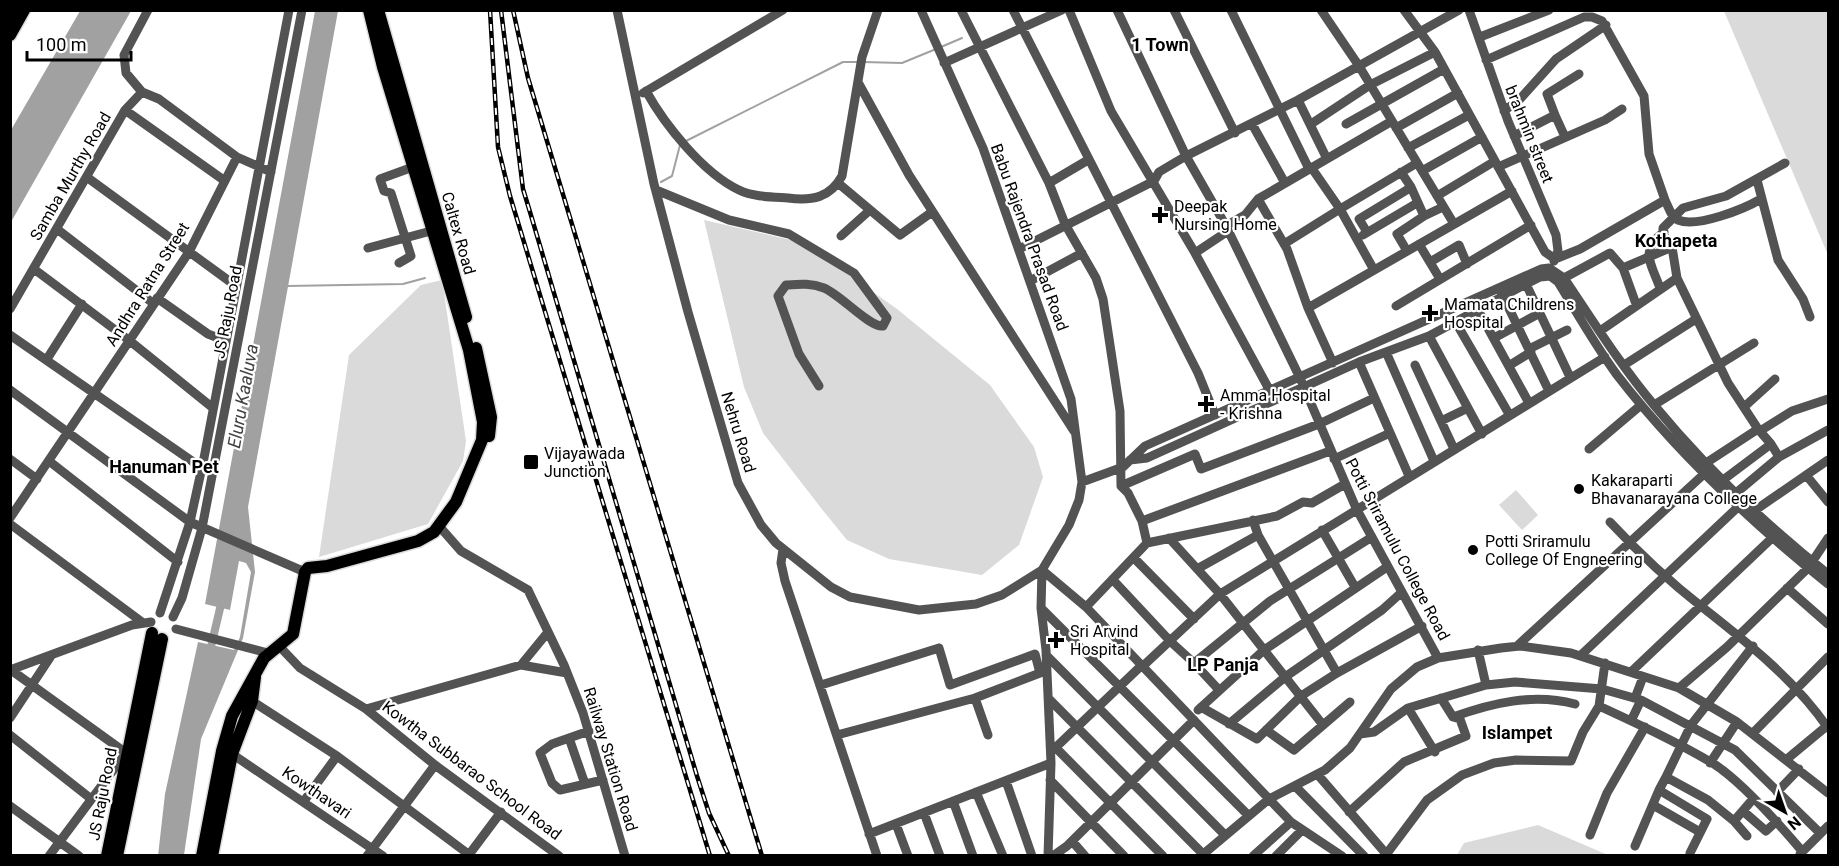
<svg xmlns="http://www.w3.org/2000/svg" width="1839" height="866" font-family="Roboto,sans-serif">
  <rect width="100%" height="100%" fill="#fff"/>
  <path fill="#dadada" d="M1724,11h104v244z
    M704,220l100,23 93,66 93,76 44,62 9,30 -24,68 -37,30 -93,-16 -42,-19 -26,-32 -58,-75 -19,-46z
    M442,280l24,161 -3,20 -35,63 -109,33 30,-202 72,-70z
    M1516,490l22,25 -16,15 -23,-25z
    M1538,825l70,30h-151l7,-12z"/>
  <path fill="#a1a1a1" d="M80,11h51l-120,211v-92z
    M315,11h23l-90,496 7,65 -12,66 -42,101 -17,116 -26,1 7,-62 33,-152 36,8 6,-13 11,-65 -5,-9 -7,-2 -9,49 -25,-6z"/>
  <g fill="none" stroke-linecap="round" stroke-linejoin="round">
    <path stroke="#a1a1a1" stroke-width="2" d="M941,47l21,-9
      M863,62l39,1 34,-14
      M684,142l159,-80h15
      M661,182l11,-6 8,-31
      M287,286l116,-2 22,-6"/>
    <path stroke="#a1a1a1" stroke-width="8" d="M209,655l13,-55"/>
    <defs>
      <path id="major" d="M378,10l88,307
        M10,15l3,-5
        M10,35l14,-25
        M476,348l15,69 -2,19
        M107,856l45,-223
        M117,856l45,-217
        M202,856l20,-105 10,-35 32,-58 29,-24 12,-62 3,-4 19,-2 91,-25 16,-9 22,-30 26,-62 1,-18 -14,-72 -86,-283 -14,-57
        M212,856l20,-102 20,-53 3,-24"/>
    </defs>
    <use href="#major" stroke="#dbdbdb" stroke-width="15"/>
    <path stroke="#535353" stroke-width="9" d="M617,10l37,174 34,128 50,171 23,42 15,18 55,44 19,10 69,13 57,-6 26,-9 40,-25 27,-45 10,-25 3,-18 -11,-83 -88,-251 -62,-138
      M961,10l88,173 16,41 31,54 7,21 17,112 1,75 7,7 14,28
      M1013,10l185,363 17,42
      M1069,10l42,101 84,142
      M1117,10l69,146 40,70
      M1174,10l61,123
      M1231,10l78,159
      M1321,10l38,56 95,158
      M1404,10l31,42 110,200 10,7 25,-10 85,-49c3,6 6,17 13,20 19,8 66,-11 83,-21
      M1469,10l39,111 48,114 2,16 -4,10
      M1480,37l69,-27
      M1486,60l98,-43h8l10,4 42,75 5,58 16,46
      M944,63l118,-53
      M859,84l50,91 165,256
      M646,91c19,34 57,82 93,99 14,7 34,7 49,8 24,3 42,0 54,-22l20,-119 16,-47
      M142,92l17,7 78,58 34,15
      M142,92l-16,-19 -2,-18 24,-45
      M643,93l140,-83
      M1298,100l29,59
      M125,110l100,71
      M1504,111l16,-12 36,-40 50,-34
      M1555,115l-8,-21 32,-20
      M1392,121l-134,78 -13,16 -19,11 74,152 56,130 82,150
      M1252,124l33,59
      M1311,124l59,-39 65,-33
      M1346,124l98,-55
      M1396,128l62,-35
      M1514,136l41,-21 10,22
      M1408,148l61,-33
      M1498,167l107,-47 17,-11
      M1422,171l60,-34
      M1401,172l10,15 13,29 -27,18 10,17
      M88,178l148,108
      M1757,180l21,80 25,39 7,18
      M838,183l62,52 32,-23
      M1049,183l39,-23
      M656,190l73,30 60,14 65,39 33,45 -4,8c-13,2 -42,-31 -59,-38 -13,-5 -24,-4 -38,-3l-8,11 21,58 20,32
      M1437,196l58,-35
      M1258,199l29,50 21,59 25,55
      M1424,216l19,-9
      M57,229l97,75
      M1228,231l-33,22 75,138
      M1367,232l-8,-13 51,-31
      M1363,235l54,-32
      M841,236l29,-26
      M1284,244l56,-35 -29,-42
      M1419,244l21,35
      M1672,247l-9,-13v-6l20,-20 43,-12 59,-33
      M368,248l63,-17
      M1019,249l135,-68 5,-9 27,-16 112,-56 161,-90
      M1430,262l29,-17 8,19
      M399,263l12,-7 -20,-63 -7,-2 -4,-12 33,-12
      M1623,268l13,36
      M34,269l96,72 83,67
      M1374,270l-34,-61 77,-46
      M1564,278l46,-25 13,15 49,-21 5,31
      M1030,281l52,-28
      M1526,284l44,93
      M1660,288c-9,-25 -21,-38 4,-56
      M1500,290l49,101
      M157,298l51,36 18,7
      M1396,306l135,-81
      M1308,308l204,-117
      M10,309l115,-199 17,-18
      M1478,310l51,93
      M1455,321l54,93
      M1600,331l77,-53 51,105 30,46 -52,34
      M10,335l192,133
      M1429,336l53,98
      M1494,338l46,-25
      M1529,349l38,-19
      M1386,352l48,109
      M47,359l35,-55
      M1359,362l50,114
      M1415,365l39,84
      M1510,365l21,-13
      M1624,365l72,-46
      M10,390l180,132 115,50
      M1654,405l100,-62
      M1744,407l31,-28
      M1441,421l27,-13
      M1760,431l32,-20 36,-12
      M1589,449l52,-44
      M1330,451l-188,70 5,22 130,-27 26,-14 9,1 33,-19
      M1779,457l49,-27
      M10,459l27,20
      M1334,459l56,-26
      M1130,460l17,-2 212,-96 70,-26 97,-52 14,-7 10,-1 8,6c19,31 37,63 59,93 61,79 134,147 211,209
      M49,461l129,101
      M1806,475l22,27
      M1723,480l48,-36 -13,-15
      M1082,482l41,-15 22,-21 396,-177 8,-1 15,10c29,43 57,88 90,127 52,63 111,119 174,169
      M1121,486l74,-32 6,15 118,-45 55,-26
      M1736,493l43,-36 -8,-13
      M1754,511l74,-51
      M10,518l179,-266 48,-95
      M1253,520l5,15 79,138
      M1610,522c28,30 60,60 92,85 47,37 92,72 126,121
      M10,524l132,98
      M439,526l22,25 67,39 36,75 19,48 42,143
      M1322,530l33,57
      M1169,538l51,56 103,131
      M783,549l-2,14 4,18 92,275
      M1134,558l60,61
      M1197,569l61,-34
      M1042,570l44,37 205,215 51,34
      M1042,570l-1,38 5,42 5,113 -3,93
      M1114,581l57,61 23,21
      M1787,588l41,36
      M1086,607l61,-64
      M1041,608l207,207
      M160,613l30,-91 14,-64 85,-448
      M173,617l9,-19 20,-70 100,-518
      M176,629l92,24
      M1517,646l187,-172
      M1753,646l-62,79 -25,52 42,23 26,21 19,-22
      M280,647l20,21 66,41 155,-44 46,8
      M939,648l11,37 85,-31 5,19 -65,25 13,37
      M1478,650l8,35
      M1046,655l178,179
      M1580,656l158,-149
      M521,665l27,-33
      M1143,666l77,-72 385,-237
      M10,670l122,-45 19,-3
      M11,670l115,83 -77,103
      M1632,671l140,-133
      M821,685l118,-37
      M1679,688l48,-41 81,-79 20,-30
      M1219,690l-25,-27 76,-62 102,-64
      M1048,698l157,158
      M1635,698l8,-21
      M252,701l85,55 134,100
      M1599,706c39,18 78,36 115,58 29,19 65,60 88,87
      M1201,707l56,32 44,-43 36,-23 85,-47
      M1408,708l27,44
      M366,709l69,56 124,91
      M1198,710l66,-60 123,-83
      M1453,717c39,-14 80,-24 122,-13
      M10,718l41,-62
      M1631,721l10,-21
      M1229,724l56,-47 97,-67 20,-18
      M1266,730l28,20 56,-48
      M589,731l-37,13 -12,9 12,30 8,7 43,-10
      M1753,733l75,-76
      M1360,734l14,-2 34,-24 78,-23 29,-3 87,7 39,11 94,50 85,83
      M10,735l80,63
      M837,735l138,-37
      M569,738l16,46
      M1056,748l107,108
      M1053,750l89,-85
      M232,754l151,102
      M1787,759l41,-34
      M1710,763l27,-41
      M1318,775l70,81
      M1666,777l-7,13 48,29 -17,34
      M1050,780l74,76
      M1006,781l26,75
      M1296,787l68,69
      M976,792l27,64
      M1777,792l22,-23
      M304,801l33,-45
      M953,801l20,55
      M1653,805l47,27
      M10,806l69,50
      M1743,811l23,20 11,-10
      M1349,812l55,-50 62,-26 -6,-17 -7,-2 -12,-19
      M924,813l16,43
      M1734,821l13,15
      M896,824l12,32
      M869,834l182,-71
      M1590,835l17,-42 38,-66
      M1072,841l13,15
      M1635,846l24,-56
      M1800,854l28,-28
      M367,856l68,-91
      M468,856l33,-44
      M1053,856l14,-10 127,-126
      M1201,856l68,-57 56,-29 25,-22 41,-59 26,-22 21,-9 63,-10 19,-2 51,7 108,35 58,34 91,71
      M1253,856l38,-34
      M1276,856l25,-25
      M1385,856l42,-56 35,-25 32,-12 22,-3 55,1 12,-29 16,-26 6,-43"/>
    <use href="#major" stroke="#000" stroke-width="12"/>
    <defs>
      <path id="rail" d="M490,10l8,137 12,49 200,660
        M501,10l22,179 7,23 167,564 12,37 20,43
        M513,10l15,68 234,778"/>
    </defs>
    <use href="#rail" stroke="#000" stroke-width="4.5"/>
    <use href="#rail" stroke="#fff" stroke-width="2" stroke-dasharray="7" stroke-linecap="butt"/>
  </g>
  <g fill="#000" stroke="#fff" stroke-width="2">
    <path d="M1157 206h6v6h6v6h-6v6h-6v-6h-6v-6h6z"/>
    <path d="M1427 304h6v6h6v6h-6v6h-6v-6h-6v-6h6z"/>
    <path d="M1203 395h6v6h6v6h-6v6h-6v-6h-6v-6h6z"/>
    <rect x="523" y="454" width="16" height="16" rx="3"/>
    <circle cx="1579" cy="489" r="6"/>
    <circle cx="1473" cy="550" r="6"/>
    <path d="M1053 631h6v6h6v6h-6v6h-6v-6h-6v-6h6z"/>
  </g>
  <g text-anchor="middle" stroke-width="4.5" stroke-linejoin="round" paint-order="stroke">
    <g font-size="16" fill="#000" stroke="#fff">
      <text transform="translate(1530 134) rotate(68)" y="6">brahmin street</text>
      <text transform="translate(70 176) rotate(-60)" y="6">Samba Murthy Road</text>
      <text transform="translate(459 233) rotate(74)" y="6">Caltex Road</text>
      <text transform="translate(1030 237) rotate(70)" y="6">Babu Rajendra Prasad Road</text>
      <text transform="translate(147 284) rotate(-58)" y="6">Andhra Ratna Street</text>
      <text transform="translate(227 312) rotate(-79)" y="6">JS Raju Road</text>
      <text transform="translate(739 432) rotate(73)" y="6">Nehru Road</text>
      <text transform="translate(1398 549) rotate(62)" y="6">Potti Sriramulu College Road</text>
      <text transform="translate(611 759) rotate(73)" y="6">Railway Station Road</text>
      <text transform="translate(472 770) rotate(37)" y="6">Kowtha Subbarao School Road</text>
      <text transform="translate(317 792) rotate(34)" y="6">Kowthavari</text>
      <text transform="translate(102 794) rotate(-79)" y="6">JS Raju Road</text>
    </g>
    <g font-size="16" fill="#000" stroke="#fff" text-anchor="start">
      <text x="1174" y="212">Deepak<tspan x="1174" dy="18">Nursing Home</tspan></text>
      <text x="1444" y="310">Mamata Childrens<tspan x="1444" dy="18">Hospital</tspan></text>
      <text x="1220" y="401">Amma Hospital<tspan x="1220" dy="18">- Krishna</tspan></text>
      <text x="544" y="459">Vijayawada<tspan x="544" dy="18">Junction</tspan></text>
      <text x="1591" y="486">Kakaraparti<tspan x="1591" dy="18">Bhavanarayana College</tspan></text>
      <text x="1485" y="547">Potti Sriramulu<tspan x="1485" dy="18">College Of Engneering</tspan></text>
      <text x="1070" y="637">Sri Arvind<tspan x="1070" dy="18">Hospital</tspan></text>
    </g>
    <g font-size="18" font-weight="bold" fill="#000" stroke="#fff">
      <text x="1160" y="51">1 Town</text>
      <text x="1676" y="247">Kothapeta</text>
      <text x="164" y="473">Hanuman Pet</text>
      <text x="1223" y="671">LP Panja</text>
      <text x="1517" y="739">Islampet</text>
    </g>
    <g font-size="18" font-style="italic" fill="#424242" stroke="#fff">
      <text transform="translate(243 396) rotate(-80)" y="6">Eluru Kaaluva</text>
    </g>
  </g>
  <rect width="1839" height="866" fill="none" stroke="#000000" stroke-width="24"/>
  <g transform="translate(1785 812) rotate(140)" stroke="#ffffff" stroke-width="4.5" paint-order="stroke">
  <path d="M0-4.5L10 22L0 15L-10 22Z" fill="#000000"/>
  <text y="-9" font-size="16" font-weight="bold" text-anchor="middle" fill="#000000">N</text>
  </g>
  <path d="M27 51v9h104v-9" fill="none" stroke="#000000" stroke-width="3"/>
  <text x="36" y="51" font-size="18" fill="#000000" stroke="#ffffff" stroke-width="4.5" paint-order="stroke">100 m</text>
</svg>
